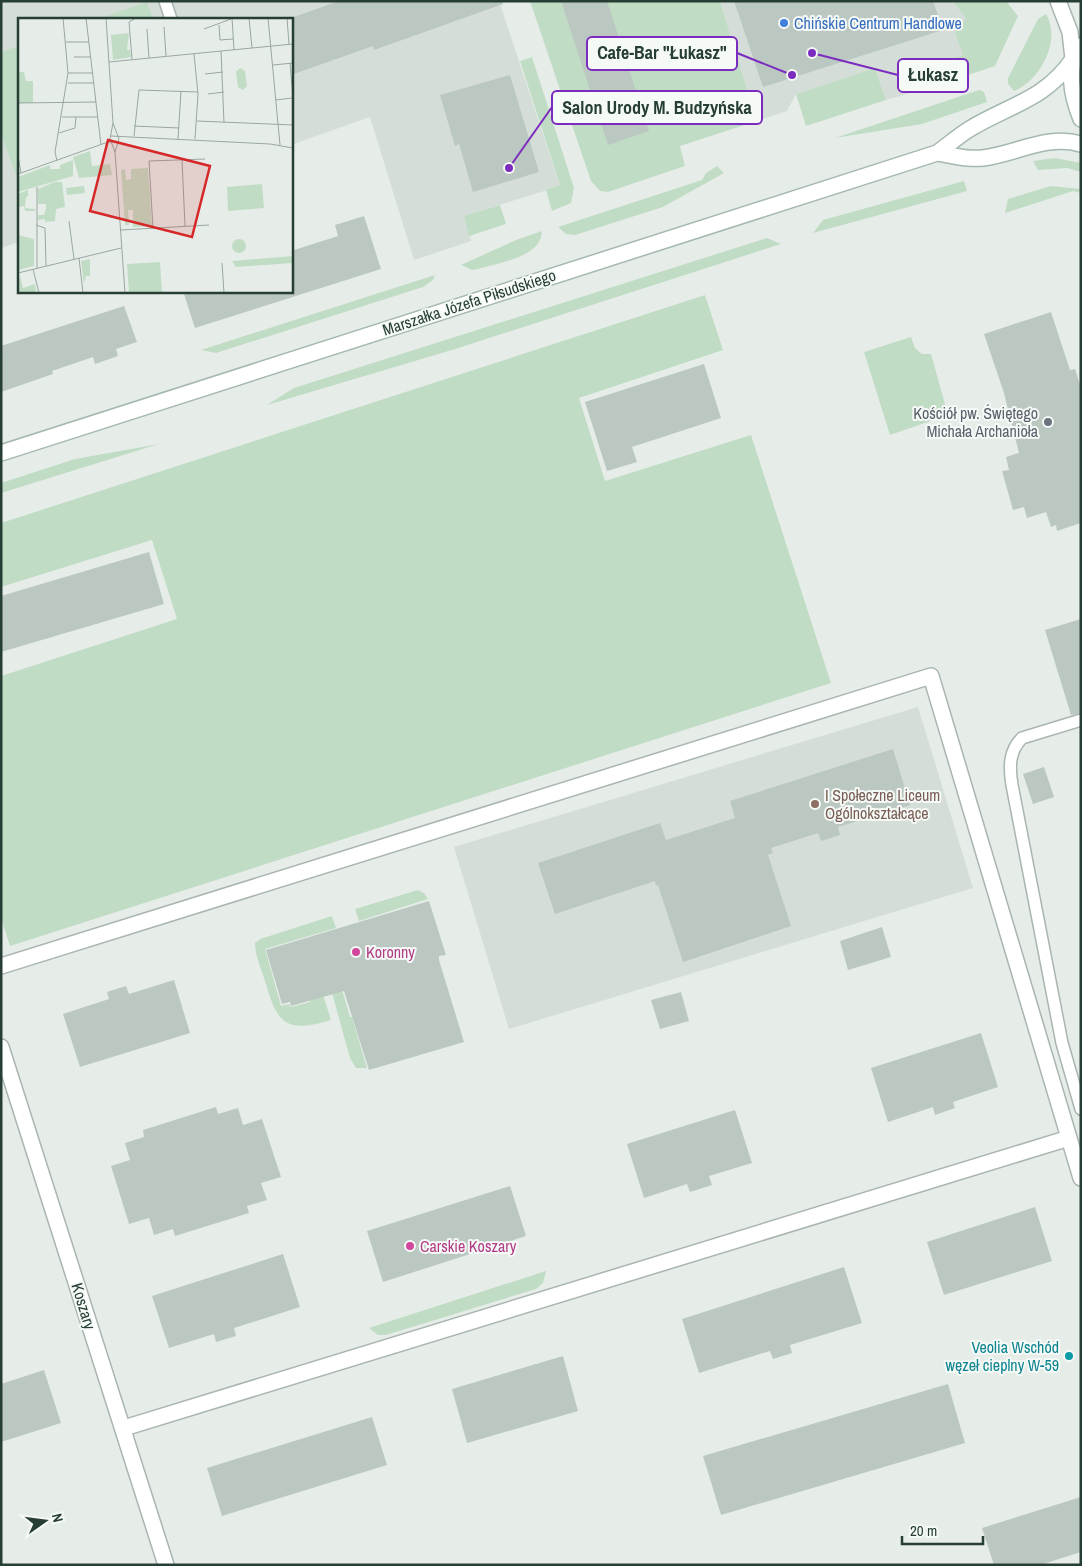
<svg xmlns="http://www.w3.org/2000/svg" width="1082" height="1566" font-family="'Archivo Narrow',sans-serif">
  <rect width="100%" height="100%" fill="#e6ede9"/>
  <path fill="#d4ddd7" d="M1,1h498l61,185 -96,30 7,25 -57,19 -44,-143 -79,28v-126h-272v223l-18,6z
    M720,1h233l13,18 -3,36 -31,10 6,20 -52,15 -11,-32 -79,26 -9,17 -30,10z
    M918,707l55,181 -464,141 -55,-182z"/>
  <path fill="#c1dcc4" d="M530,1h190l37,120 -77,25 5,20 -77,26 -8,-1 -9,-10z
    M953,1h53l12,15 -23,50 -57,19 -6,-20 31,-10 -8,-23 11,-13z
    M147,2l6,17h-55z
    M1046,14c16,26 -6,67 -32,77l-6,-7v-6l30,-59z
    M19,46v131h-2l-16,-44v-81z
    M532,57l42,131 -3,15 -19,8 -6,-21 14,-5 -40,-124z
    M875,68l11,32 -80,26 -10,-32z
    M979,90l5,2 3,10 -65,22 -87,14z
    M1055,158l26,5v9l-14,-4 -29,2 -5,-9z
    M717,166l7,7 -61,34 -88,28 -9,-1 -8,-7 144,-47 4,-7z
    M964,181l3,10 -154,42 10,-13z
    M1051,186l30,3v4l-8,-2 -68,22 3,-14z
    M500,205l6,19 -37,12 -5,-20z
    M542,231c-1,27 -43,31 -64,38l-6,1 -11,-5 55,-25z
    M767,238l14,6 -329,106 -185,55 27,-17z
    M435,275l-2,5 -10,7 -207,66 -15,-3z
    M705,295l18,55 -144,48 26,83 146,-46 80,248 -821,263 -9,-28v-242l176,-57 -25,-79 -151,47v-64z
    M911,337l4,11 7,6h9l17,61 -58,20 -26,-83z
    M159,444l-158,49v-10l74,-24z
    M418,890l6,3 4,6 -69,22 -4,-12z
    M332,916l4,12 -71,21 16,57 8,-2 2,3 19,-5 -1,-3 14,-4 8,25c-46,14 -54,3 -66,-39 -4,-12 -10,-26 -10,-38l5,-4z
    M342,990l8,27h2l15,51h-11l-6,-10 -18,-65z
    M546,1271l-3,12 -7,6 -150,46h-8l-9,-7z"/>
  <path fill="#bbc8c1" d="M339,1h163l1,3 -129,46 -1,-4 -82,29v-57z
    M561,1h46l42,130 -41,14z
    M734,1h199l10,29 -180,57z
    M510,75l29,97 -66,20 -14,-48 -4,2 -15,-51z
    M364,216l17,53 -186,59 -12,-37h108v-40l47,-15 -3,-11z
    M124,306l13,36 -21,7 2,7 -23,8 -2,-7 -41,14 1,3 -52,18v-46z
    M1051,312l19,58 5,-1 6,19v135l-24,8 -1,-6 -5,2 -5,-15 -19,6 -3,-11 -11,3 -11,-39 7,-1 -3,-13 13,-4 -15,-60 -20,-59z
    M704,364l17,54 -89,29 5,15 -30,9 -22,-69z
    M149,552l15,52 -163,48v-56z
    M1081,619v94l-10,2 -26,-85z
    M893,749l17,56 -72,22 2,8 -19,6 -3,-8 -47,15 2,5 -5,2 23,71 -108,36 -25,-77 -2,1 -1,-5 -100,33 -17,-51 122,-40 6,17 69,-22 -5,-17z
    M1044,767l10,30 -21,7 -10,-30z
    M429,901l17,54 -7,1v4l25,82 -95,28 -25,-79 -53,15 -1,-4 -8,2 -16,-54z
    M882,927l9,30 -43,13 -8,-29z
    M174,980l16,53 -110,34 -17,-53 46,-15 -2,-7 19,-6 3,8z
    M681,992l8,29 -29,8 -9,-29z
    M981,1033l17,54 -45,15 2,6 -20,7 -2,-8 -45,15 -17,-54z
    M216,1107l2,7 20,-6 5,17 19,-6 19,58 -20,6 6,17 -20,6 2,7 -74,23 -2,-7 -19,6 -5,-17 -20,6 -18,-58 19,-6 -5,-17 19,-6 -1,-7z
    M735,1110l17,53 -43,13 3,9 -22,7 -3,-8 -43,14 -17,-54z
    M510,1186l16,50 -143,46 -16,-51z
    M1035,1207l17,54 -108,34 -17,-53z
    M283,1254l17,53 -66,21 2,8 -20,6 -2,-8 -45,14 -17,-52z
    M844,1267l18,56 -72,22 2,8 -19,6 -3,-8 -71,22 -17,-54z
    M563,1356l15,55 -111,32 -15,-54z
    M44,1370l17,53 -60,19v-58z
    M948,1384l17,59 -244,72 -18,-59z
    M372,1417l15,48 -165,51 -15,-48z
    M1081,1497v55l-41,13h-46l-12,-37z"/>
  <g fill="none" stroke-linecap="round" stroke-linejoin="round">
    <defs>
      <path id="lane" d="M165,1l6,18
        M1081,720l-59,18c-13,13 -13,29 -10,47l50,258 19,66"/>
      <path id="street" d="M1058,1l12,31 3,27
        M1,966l930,-290 150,502
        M1,1047l165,518
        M124,1428l945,-290"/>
      <path id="secondary" d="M1081,46c-16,20 -9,51 0,73
        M937,153c15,2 30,7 46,5 33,-4 64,-24 98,-14
        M1,453l936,-300c10,-7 20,-16 31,-23 40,-25 76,-29 105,-71"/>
    </defs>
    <use href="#lane" stroke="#a9b5af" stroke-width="14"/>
    <use href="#street" stroke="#a9b5af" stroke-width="18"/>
    <use href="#secondary" stroke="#a5b8ae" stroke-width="18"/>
    <use href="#lane" stroke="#fff" stroke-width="11"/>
    <use href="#street" stroke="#fff" stroke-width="15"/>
    <use href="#secondary" stroke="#fff" stroke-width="15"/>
  </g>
  <circle fill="#3f7fe0" stroke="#f6faf7" stroke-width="2" cx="784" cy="23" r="5"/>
  <circle fill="#6b7280" stroke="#f6faf7" stroke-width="2" cx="1048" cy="422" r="5"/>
  <circle fill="#8d6e63" stroke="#f6faf7" stroke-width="2" cx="815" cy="804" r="5"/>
  <g fill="#d1479c" stroke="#f6faf7" stroke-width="2">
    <circle cx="356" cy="952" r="5"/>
    <circle cx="410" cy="1246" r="5"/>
  </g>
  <circle fill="#0f9aa8" stroke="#f6faf7" stroke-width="2" cx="1069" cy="1356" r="5"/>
  <g text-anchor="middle" stroke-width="4" stroke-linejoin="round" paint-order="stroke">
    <g font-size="16" fill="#366cbe" stroke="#f6faf7" text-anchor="start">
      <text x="794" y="29">Chińskie Centrum Handlowe</text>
    </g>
    <g font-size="16" fill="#263e34" stroke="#f6faf7">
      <text transform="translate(469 302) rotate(-18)" y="6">Marszałka Józefa Piłsudskiego</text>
      <text transform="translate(84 1306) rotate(73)" y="6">Koszary</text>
    </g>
    <g font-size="16" fill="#5b616d" stroke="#f6faf7" text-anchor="end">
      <text x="1038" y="419">Kościół pw. Świętego<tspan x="1038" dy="18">Michała Archanioła</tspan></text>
    </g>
    <g font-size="16" fill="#785e54" stroke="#f6faf7" text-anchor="start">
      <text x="825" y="801">I Społeczne Liceum<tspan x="825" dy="18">Ogólnokształcące</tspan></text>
    </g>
    <g font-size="16" fill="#b23c85" stroke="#f6faf7" text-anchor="start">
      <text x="366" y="958">Koronny</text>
      <text x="420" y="1252">Carskie Koszary</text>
    </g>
    <g font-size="16" fill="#0d838f" stroke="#f6faf7" text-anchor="end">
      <text x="1059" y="1353">Veolia Wschód<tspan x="1059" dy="18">węzeł cieplny W-59</tspan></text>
    </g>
  </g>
  <g transform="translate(18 18)">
    <rect width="275" height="275" fill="#e6ede9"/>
    <path d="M111,15l-2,17h3l1,7 -18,3 -2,-25zM222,50l5,3 2,15 -4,4 -5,-3 -2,-15zM0,54h6l2,9h7v22h-15zM72,133l2,15 18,-2 2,11 -33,3 -6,-21zM55,142v16l-55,16v-15l32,-12v4h10v-4zM130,150l4,58 -19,1v-17h-5l1,15h-4l-4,-55 4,-1 1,11 5,-1v-10zM37,164h7l3,25 -9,2 -1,12 -10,1v-3l-7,1v-5h6l2,-6v-5h-8v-15zM244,166l2,24 -36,3 -1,-24zM66,168l1,7 -18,2 -1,-7zM10,172v4h8h-7l-3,4 -1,10 10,1v2h-10l-1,-5 -6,1v-13zM0,217l16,4v27l-16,4zM214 228a7 7 0 1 1 14 0a7 7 0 1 1-14 0ZM108,232l1,14 33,-2 2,31h-33zM275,238v7l-57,4 -4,-6zM72,241v17h-4l-2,8 -3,-23zM2,257l3,13 12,-4 1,9h-18z" fill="#c1dcc4"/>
    <path fill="none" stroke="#99a7a1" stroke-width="1" d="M68,0l15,127M88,0l7,105 -3,16 5,13M214,0l2,32M231,0l3,30M250,0l12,127M269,0l2,26M201,7l1,15 13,-1M146,9l2,29M129,11l2,29M186,11l27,-10M48,24h23M203,33l3,72M176,36l4,40 -3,45M56,39h17M114,41l-3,-37 7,-4M91,44l184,-18M272,45l3,35M255,47l20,-2M50,55h24M187,56l18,-2M50,65h26M190,76l16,-2M258,82l16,-2M0,85l78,-1M44,99h36M179,103l96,4M95,105l6,16M116,108l45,2M41,115l16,-5 1,-11M93,118l159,8 23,4M116,118l5,-46 59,2M101,121l-4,13 10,141M160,121l3,-48M0,138l3,17M164,142l3,66M39,143l-2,-9 13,-79 -5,-55M0,156l90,-32h10M51,203l5,38M18,207l9,3 1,38M135,210l-4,-67 56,-2M103,212l88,-5M61,240l4,35M204,245l2,30M19,250v-81M15,251l6,24M0,255l103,-25"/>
    <path fill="#d62828" fill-opacity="0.15" stroke="#d62828" stroke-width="2.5" d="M90,122l102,26 -18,71 -102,-26z"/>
    <rect width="275" height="275" fill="none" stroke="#263e34" stroke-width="2.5"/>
  </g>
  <path fill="none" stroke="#7b2cbf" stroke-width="2" d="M792 75L737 53M812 53L898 75M509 168L552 107"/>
  <g fill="#7b2cbf" stroke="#f6faf7" stroke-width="2">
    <circle cx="792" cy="75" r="5"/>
    <circle cx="812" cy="53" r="5"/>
    <circle cx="509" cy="168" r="5"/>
  </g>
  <g fill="#f6faf7" stroke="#7b2cbf" stroke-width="2">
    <rect x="587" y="37" width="150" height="33" rx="5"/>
    <rect x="898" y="59" width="70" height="33" rx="5"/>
    <rect x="552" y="91" width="210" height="33" rx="5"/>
  </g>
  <g font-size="18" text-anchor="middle" font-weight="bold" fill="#263e34">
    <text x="662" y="59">Cafe-Bar "Łukasz"</text>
    <text x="933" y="81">Łukasz</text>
    <text x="657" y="114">Salon Urody M. Budzyńska</text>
  </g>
  <rect width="1082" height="1566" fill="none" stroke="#263e34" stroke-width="5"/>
  <g transform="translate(45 1521) rotate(76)" stroke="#f6faf7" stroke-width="4" paint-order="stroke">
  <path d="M0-4L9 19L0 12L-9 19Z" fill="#263e34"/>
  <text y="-8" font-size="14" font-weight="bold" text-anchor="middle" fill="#263e34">N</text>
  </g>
  <path d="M902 1536v8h81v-8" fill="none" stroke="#263e34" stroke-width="2.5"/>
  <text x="910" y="1536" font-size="15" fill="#263e34" stroke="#f6faf7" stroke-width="4" paint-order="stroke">20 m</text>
</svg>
